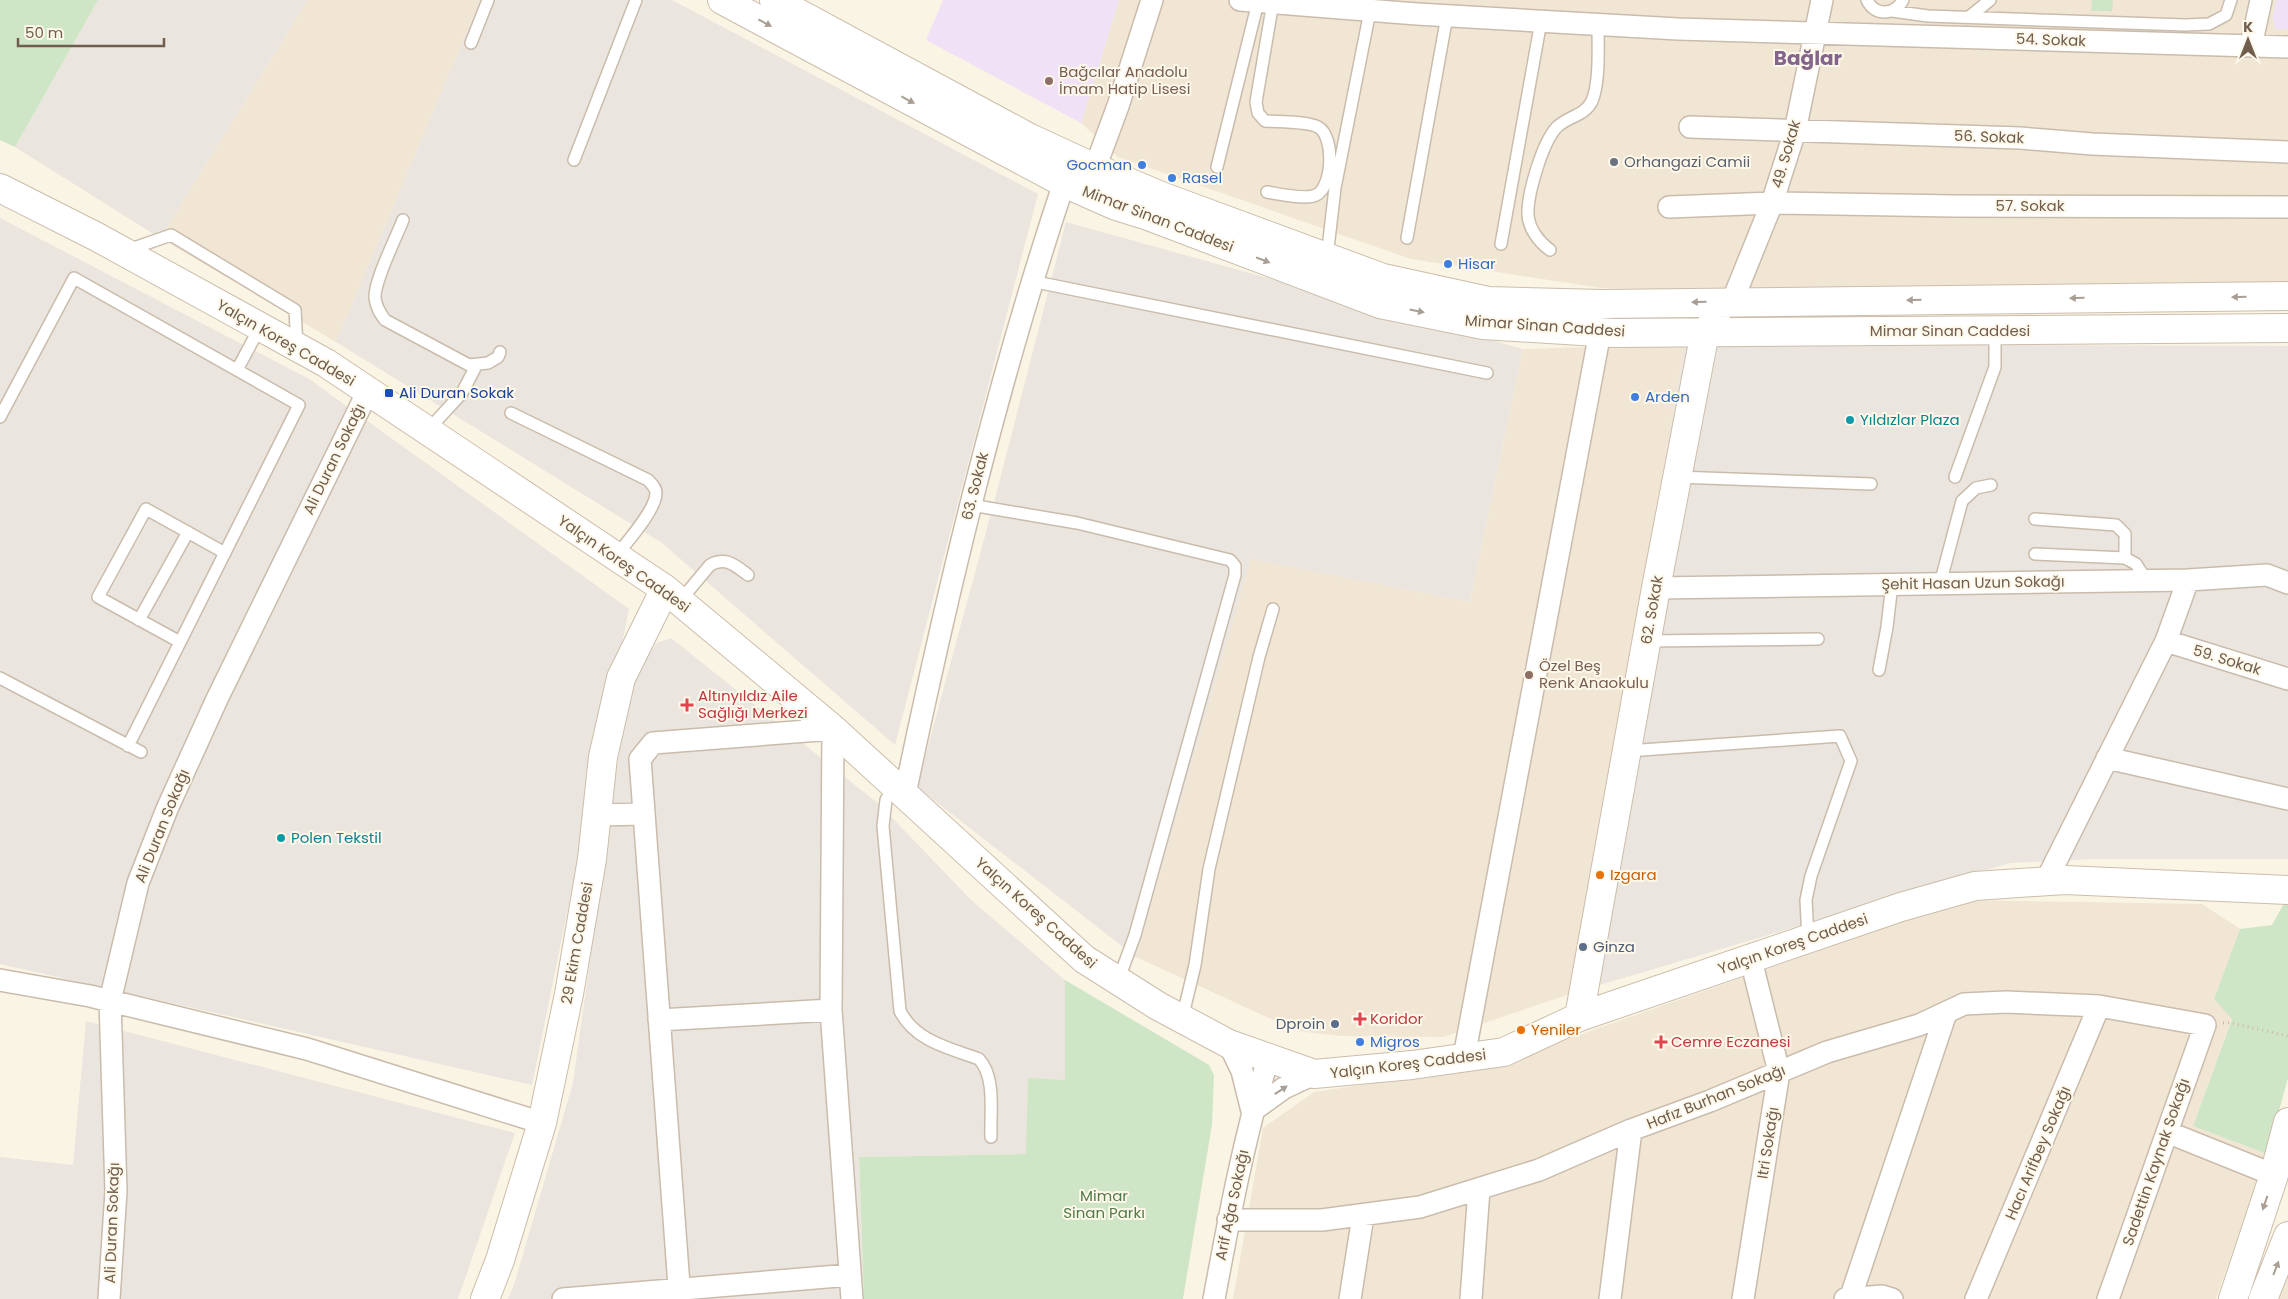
<svg xmlns="http://www.w3.org/2000/svg" width="2288" height="1299" font-family="Poppins,sans-serif">
  <rect width="100%" height="100%" fill="#faf4e5"/>
  <path fill="#f1e6d4" d="M308,0h172l-144,342 -176,-104z
    M1119,0h1169v284l-527,8 -160,-4 -190,-29 -293,-102 -37,-34z
    M1685,344l-112,649 -130,44 -101,-1 -45,-5 -161,-74 115,-399 219,44 53,-253z
    M1962,900l240,4 38,25 -26,70 18,19 -39,108 74,28 -51,145h-983l30,-171 51,-36 177,-26z
    M2288,1258v41h-14z"/>
  <path fill="#eae5de" d="M98,0h210l-148,238 -145,-91z
    M480,0h192l366,194 -143,551 -233,-202 -326,-201z
    M0,218l309,161 320,230 -97,476 -532,-121z
    M1066,222l457,127 -53,253 -219,-43 -115,398 -219,-170 79,-292z
    M1685,344l603,2v513h-197l-81,4 -437,130z
    M671,638l209,167 91,95 94,80v100l-37,-1 -1,75 -168,3 5,142h-356l6,-14 59,-202 47,-337 9,-47 12,-38 16,-18z
    M86,1021l429,112 -57,166h-458v-142l73,8z"/>
  <path fill="#f1e1f6" d="M943,0h176l-38,123 -155,-83z
    M2276,0h12v29h-13l-2,-12z"/>
  <path fill="#cee6c5" d="M0,0h98l-83,147 -15,-7z
    M2092,0h21l-1,11h-21z
    M2288,896v182l-21,76 -74,-28 39,-107 -18,-20 26,-70 32,-4z
    M1065,980l144,85 5,10 -2,50 -29,174h-319l-5,-142 167,-3 2,-76 37,2z"/>
  <g fill="none" stroke-linecap="round" stroke-linejoin="round">
    <defs>
      <path id="lane" d="M1867,0c8,17 28,15 36,0
        M1892,11l36,5 257,9 24,-1 17,-9 5,-15
        M1969,17l21,-17
        M471,43l17,-43
        M574,160l62,-160
        M1217,167l41,-165
        M1267,192c12,2 39,8 49,3 17,-8 19,-59 2,-68 -12,-6 -40,-5 -53,-6l-7,-8 -2,-11 17,-100
        M403,220c-7,18 -29,61 -28,78 1,9 5,15 10,22l84,45 19,-2 10,-6 2,-5
        M1407,238l40,-222
        M1501,244l40,-223
        M128,250l43,-15 124,75 2,36
        M1550,250c-11,-8 -21,-21 -22,-35 -1,-20 14,-71 28,-87 11,-12 28,-11 36,-27 8,-19 6,-56 6,-77
        M1327,257l8,-69 35,-177
        M1031,281l456,92
        M237,370l23,-43
        M511,413l137,67c4,4 8,8 8,13 0,17 -30,50 -40,63
        M0,417l74,-139 225,127 -171,341
        M428,430l34,-37 14,-27
        M1677,477l194,7
        M1955,477l40,-110v-37
        M971,505l106,18 153,37 5,6v9l-100,360 -17,46
        M2035,519l81,6 9,9v24
        M2035,554l90,4 11,6 11,17
        M1940,584l22,-83 14,-13 15,-3
        M680,601l30,-36c16,-9 26,1 38,10
        M139,620l49,-88
        M1646,641l172,-2
        M180,642l-82,-45 48,-88 79,44
        M1879,670l8,-43 5,-43
        M0,678l141,74
        M1627,751l213,-15 11,25 -40,115 -5,24 2,39
        M894,785l-8,15 -3,26 17,185c15,30 49,37 79,48 17,18 11,54 12,78
        M1182,1019l13,-54 14,-96 50,-212 14,-48"/>
      <path id="street" d="M1240,0l177,14 261,15 610,18
        M2251,46l10,-46
        M1690,127l330,11 72,6 196,8
        M1669,207l103,-4 182,3 334,1
        M1732,302l40,-99 23,-72 27,-131
        M1656,588l532,-8 79,-5 21,8
        M2166,641l122,38
        M2107,758l181,41
        M905,794c43,-206 92,-411 159,-611l31,-15 23,-62 34,-106
        M597,815l47,-1
        M2046,881l120,-240 22,-61
        M0,980l90,16 217,53 235,74
        M659,1020l172,-10
        M1229,1044l13,27 10,40
        M1464,1057l136,-725
        M1252,1111l32,-23 30,-14
        M2167,1132l107,43
        M1228,1220h94l98,-13 119,-37 92,-40 79,-29 117,-49 92,-27 45,-21 42,-2 93,4 106,19 -97,274
        M109,1299l7,-108 -6,-190 28,-118 29,-74 50,-110 151,-308
        M563,1299l287,-24
        M680,1299l-40,-540 13,-16 180,-14 -2,281 21,289
        M1214,1299c15,-81 30,-161 54,-240
        M1350,1299l13,-83
        M1471,1299l8,-110
        M1610,1299l21,-169
        M1743,1299l36,-227 -28,-112
        M1845,1299l37,-3 10,3
        M1850,1299l96,-286
        M1976,1299l123,-293"/>
      <path id="secondary" d="M722,0l342,183 52,23 32,10 232,88 103,21 130,8 675,-5
        M774,0l254,137 67,31 66,28 222,82 105,23 114,3 686,-8
        M0,188l97,49 229,126 339,226 168,140 251,230 74,47 71,38 85,30 98,-9 92,-13 75,-35 322,-110 74,-21 90,-6 223,10
        M1579,1017l77,-429 49,-256 11,-12
        M485,1299l15,-39 42,-137 27,-129 23,-135 11,-102 18,-79 44,-89
        M2233,1299l41,-124 14,-53
        M2263,1299l25,-63"/>
    </defs>
    <use href="#lane" stroke="#cabcac" stroke-width="14"/>
    <use href="#street" stroke="#cabcac" stroke-width="24"/>
    <use href="#secondary" stroke="#ccbdab" stroke-width="30"/>
    <path stroke="#d1baa2" stroke-width="3" stroke-dasharray="1 4" stroke-linecap="butt" d="M2223,1023h8l57,13"/>
    <use href="#lane" stroke="#fff" stroke-width="11"/>
    <use href="#street" stroke="#fff" stroke-width="21"/>
    <use href="#secondary" stroke="#fff" stroke-width="28"/>
  </g>
  <defs><path id="oneway-solid" d="M-6-.8H1V-3.2L6.5 0L1 3.2V.8H-6Z" transform="scale(1.25)"/></defs>
  <g fill="#a99e94">
    <use href="#oneway-solid" transform="translate(765 23) rotate(28)"/>
    <use href="#oneway-solid" transform="translate(908 100) rotate(28)"/>
    <use href="#oneway-solid" transform="translate(1263 260) rotate(21)"/>
    <use href="#oneway-solid" transform="translate(2239 297) rotate(179)"/>
    <use href="#oneway-solid" transform="translate(2077 298) rotate(179)"/>
    <use href="#oneway-solid" transform="translate(1914 300) rotate(179)"/>
    <use href="#oneway-solid" transform="translate(1699 302) rotate(179)"/>
    <use href="#oneway-solid" transform="translate(1417 311) rotate(11)"/>
    <use href="#oneway-solid" transform="translate(1281 1090) rotate(-33)"/>
    <use href="#oneway-solid" transform="translate(2265 1203) rotate(109)"/>
    <use href="#oneway-solid" transform="translate(2276 1268) rotate(-69)"/>
  </g>
  <g fill="#8d6e63" stroke="#fdf8ea" stroke-width="2">
    <circle cx="1049" cy="81" r="5"/>
    <circle cx="1529" cy="675" r="5"/>
  </g>
  <circle fill="#6b7280" stroke="#fdf8ea" stroke-width="2" cx="1614" cy="162" r="5"/>
  <g fill="#3f7fe0" stroke="#fdf8ea" stroke-width="2">
    <circle cx="1142" cy="165" r="5"/>
    <circle cx="1172" cy="178" r="5"/>
    <circle cx="1448" cy="264" r="5"/>
    <circle cx="1635" cy="397" r="5"/>
    <circle cx="1360" cy="1042" r="5"/>
  </g>
  <rect fill="#1a4fb4" stroke="#fdf8ea" stroke-width="2" x="384" y="388" width="10" height="10" rx="2.5"/>
  <g fill="#0f9aa8" stroke="#fdf8ea" stroke-width="2">
    <circle cx="1850" cy="420" r="5"/>
    <circle cx="281" cy="838" r="5"/>
  </g>
  <g fill="#e0444e" stroke="#fdf8ea" stroke-width="2">
    <path d="M684.5 697.5h5v5h5v5h-5v5h-5v-5h-5v-5h5z"/>
    <path d="M1357.5 1011.5h5v5h5v5h-5v5h-5v-5h-5v-5h5z"/>
    <path d="M1658.5 1034.5h5v5h5v5h-5v5h-5v-5h-5v-5h5z"/>
  </g>
  <g fill="#e8710a" stroke="#fdf8ea" stroke-width="2">
    <circle cx="1600" cy="875" r="5"/>
    <circle cx="1521" cy="1030" r="5"/>
  </g>
  <g fill="#5c6f8a" stroke="#fdf8ea" stroke-width="2">
    <circle cx="1583" cy="947" r="5"/>
    <circle cx="1335" cy="1024" r="5"/>
  </g>
  <g text-anchor="middle" stroke-width="4" stroke-linejoin="round" paint-order="stroke">
    <g font-size="15" fill="#705d4d" stroke="#fdf8ea">
      <text transform="translate(2051 40) rotate(2)" y="5">54. Sokak</text>
      <text transform="translate(1989 137) rotate(2)" y="5">56. Sokak</text>
      <text transform="translate(1786 154) rotate(-74)" y="5">49. Sokak</text>
      <text x="2030" y="211">57. Sokak</text>
      <text transform="translate(1158 219) rotate(21)" y="5">Mimar Sinan Caddesi</text>
      <text transform="translate(1545 326) rotate(4)" y="5">Mimar Sinan Caddesi</text>
      <text x="1950" y="336">Mimar Sinan Caddesi</text>
      <text transform="translate(286 343) rotate(30)" y="5">Yalçın Koreş Caddesi</text>
      <text transform="translate(334 459) rotate(-64)" y="5">Ali Duran Sokağı</text>
      <text transform="translate(975 486) rotate(-76)" y="5">63. Sokak</text>
      <text transform="translate(624 564) rotate(35)" y="5">Yalçın Koreş Caddesi</text>
      <text transform="translate(1973 583) rotate(-1)" y="5">Şehit Hasan Uzun Sokağı</text>
      <text transform="translate(1652 610) rotate(-80)" y="5">62. Sokak</text>
      <text transform="translate(2227 660) rotate(17)" y="5">59. Sokak</text>
      <text transform="translate(162 826) rotate(-68)" y="5">Ali Duran Sokağı</text>
      <text transform="translate(1036 913) rotate(42)" y="5">Yalçın Koreş Caddesi</text>
      <text transform="translate(577 943) rotate(-80)" y="5">29 Ekim Caddesi</text>
      <text transform="translate(1793 944) rotate(-19)" y="5">Yalçın Koreş Caddesi</text>
      <text transform="translate(1408 1064) rotate(-7)" y="5">Yalçın Koreş Caddesi</text>
      <text transform="translate(1716 1097) rotate(-22)" y="5">Hafız Burhan Sokağı</text>
      <text transform="translate(1768 1143) rotate(-81)" y="5">Itri Sokağı</text>
      <text transform="translate(2038 1153) rotate(-67)" y="5">Hacı Arifbey Sokağı</text>
      <text transform="translate(2156 1162) rotate(-71)" y="5">Sadettin Kaynak Sokağı</text>
      <text transform="translate(1232 1205) rotate(-78)" y="5">Arif Ağa Sokağı</text>
      <text transform="translate(112 1223) rotate(-88)" y="5">Ali Duran Sokağı</text>
    </g>
    <g font-size="15" fill="#785e54" stroke="#fdf8ea" text-anchor="start">
      <text x="1059" y="77">Bağcılar Anadolu<tspan x="1059" dy="17">İmam Hatip Lisesi</tspan></text>
      <text x="1539" y="671">Özel Beş<tspan x="1539" dy="17">Renk Anaokulu</tspan></text>
    </g>
    <g font-size="15" fill="#5b616d" stroke="#fdf8ea" text-anchor="start">
      <text x="1624" y="167">Orhangazi Camii</text>
    </g>
    <g font-size="15" fill="#366cbe" stroke="#fdf8ea" text-anchor="start">
      <text x="1132" y="170" text-anchor="end">Gocman</text>
      <text x="1182" y="183">Rasel</text>
      <text x="1458" y="269">Hisar</text>
      <text x="1645" y="402">Arden</text>
      <text x="1370" y="1047">Migros</text>
    </g>
    <g font-size="15" fill="#164399" stroke="#fdf8ea" text-anchor="start">
      <text x="399" y="398">Ali Duran Sokak</text>
    </g>
    <g font-size="15" fill="#0d838f" stroke="#fdf8ea" text-anchor="start">
      <text x="1860" y="425">Yıldızlar Plaza</text>
      <text x="291" y="843">Polen Tekstil</text>
    </g>
    <g font-size="15" fill="#be3a42" stroke="#fdf8ea" text-anchor="start">
      <text x="698" y="701">Altınyıldız Aile<tspan x="698" dy="17">Sağlığı Merkezi</tspan></text>
      <text x="1370" y="1024">Koridor</text>
      <text x="1671" y="1047">Cemre Eczanesi</text>
    </g>
    <g font-size="15" fill="#c56008" stroke="#fdf8ea" text-anchor="start">
      <text x="1610" y="880">Izgara</text>
      <text x="1531" y="1035">Yeniler</text>
    </g>
    <g font-size="15" fill="#4e5e75" stroke="#fdf8ea" text-anchor="start">
      <text x="1593" y="952">Ginza</text>
      <text x="1325" y="1029" text-anchor="end">Dproin</text>
    </g>
    <g font-size="15" fill="#527a49" stroke="#fdf8ea">
      <text x="1104" y="1201">Mimar<tspan x="1104" dy="17">Sinan Parkı</tspan></text>
    </g>
    <g font-size="20" font-weight="bold" fill="#83658c" stroke="#fdf8ea">
      <text x="1808" y="65">Bağlar</text>
    </g>
  </g>
  <g transform="translate(2248 40)" stroke="#fdf8ea" stroke-width="4" paint-order="stroke">
  <path d="M0-4L9 19L0 12L-9 19Z" fill="#705d4d"/>
  <text y="-8" font-size="14" font-weight="bold" text-anchor="middle" fill="#705d4d">K</text>
  </g>
  <path d="M18 38v8h146v-8" fill="none" stroke="#705d4d" stroke-width="2.5"/>
  <text x="25" y="38" font-size="15" fill="#705d4d" stroke="#fdf8ea" stroke-width="4" paint-order="stroke">50 m</text>
</svg>
